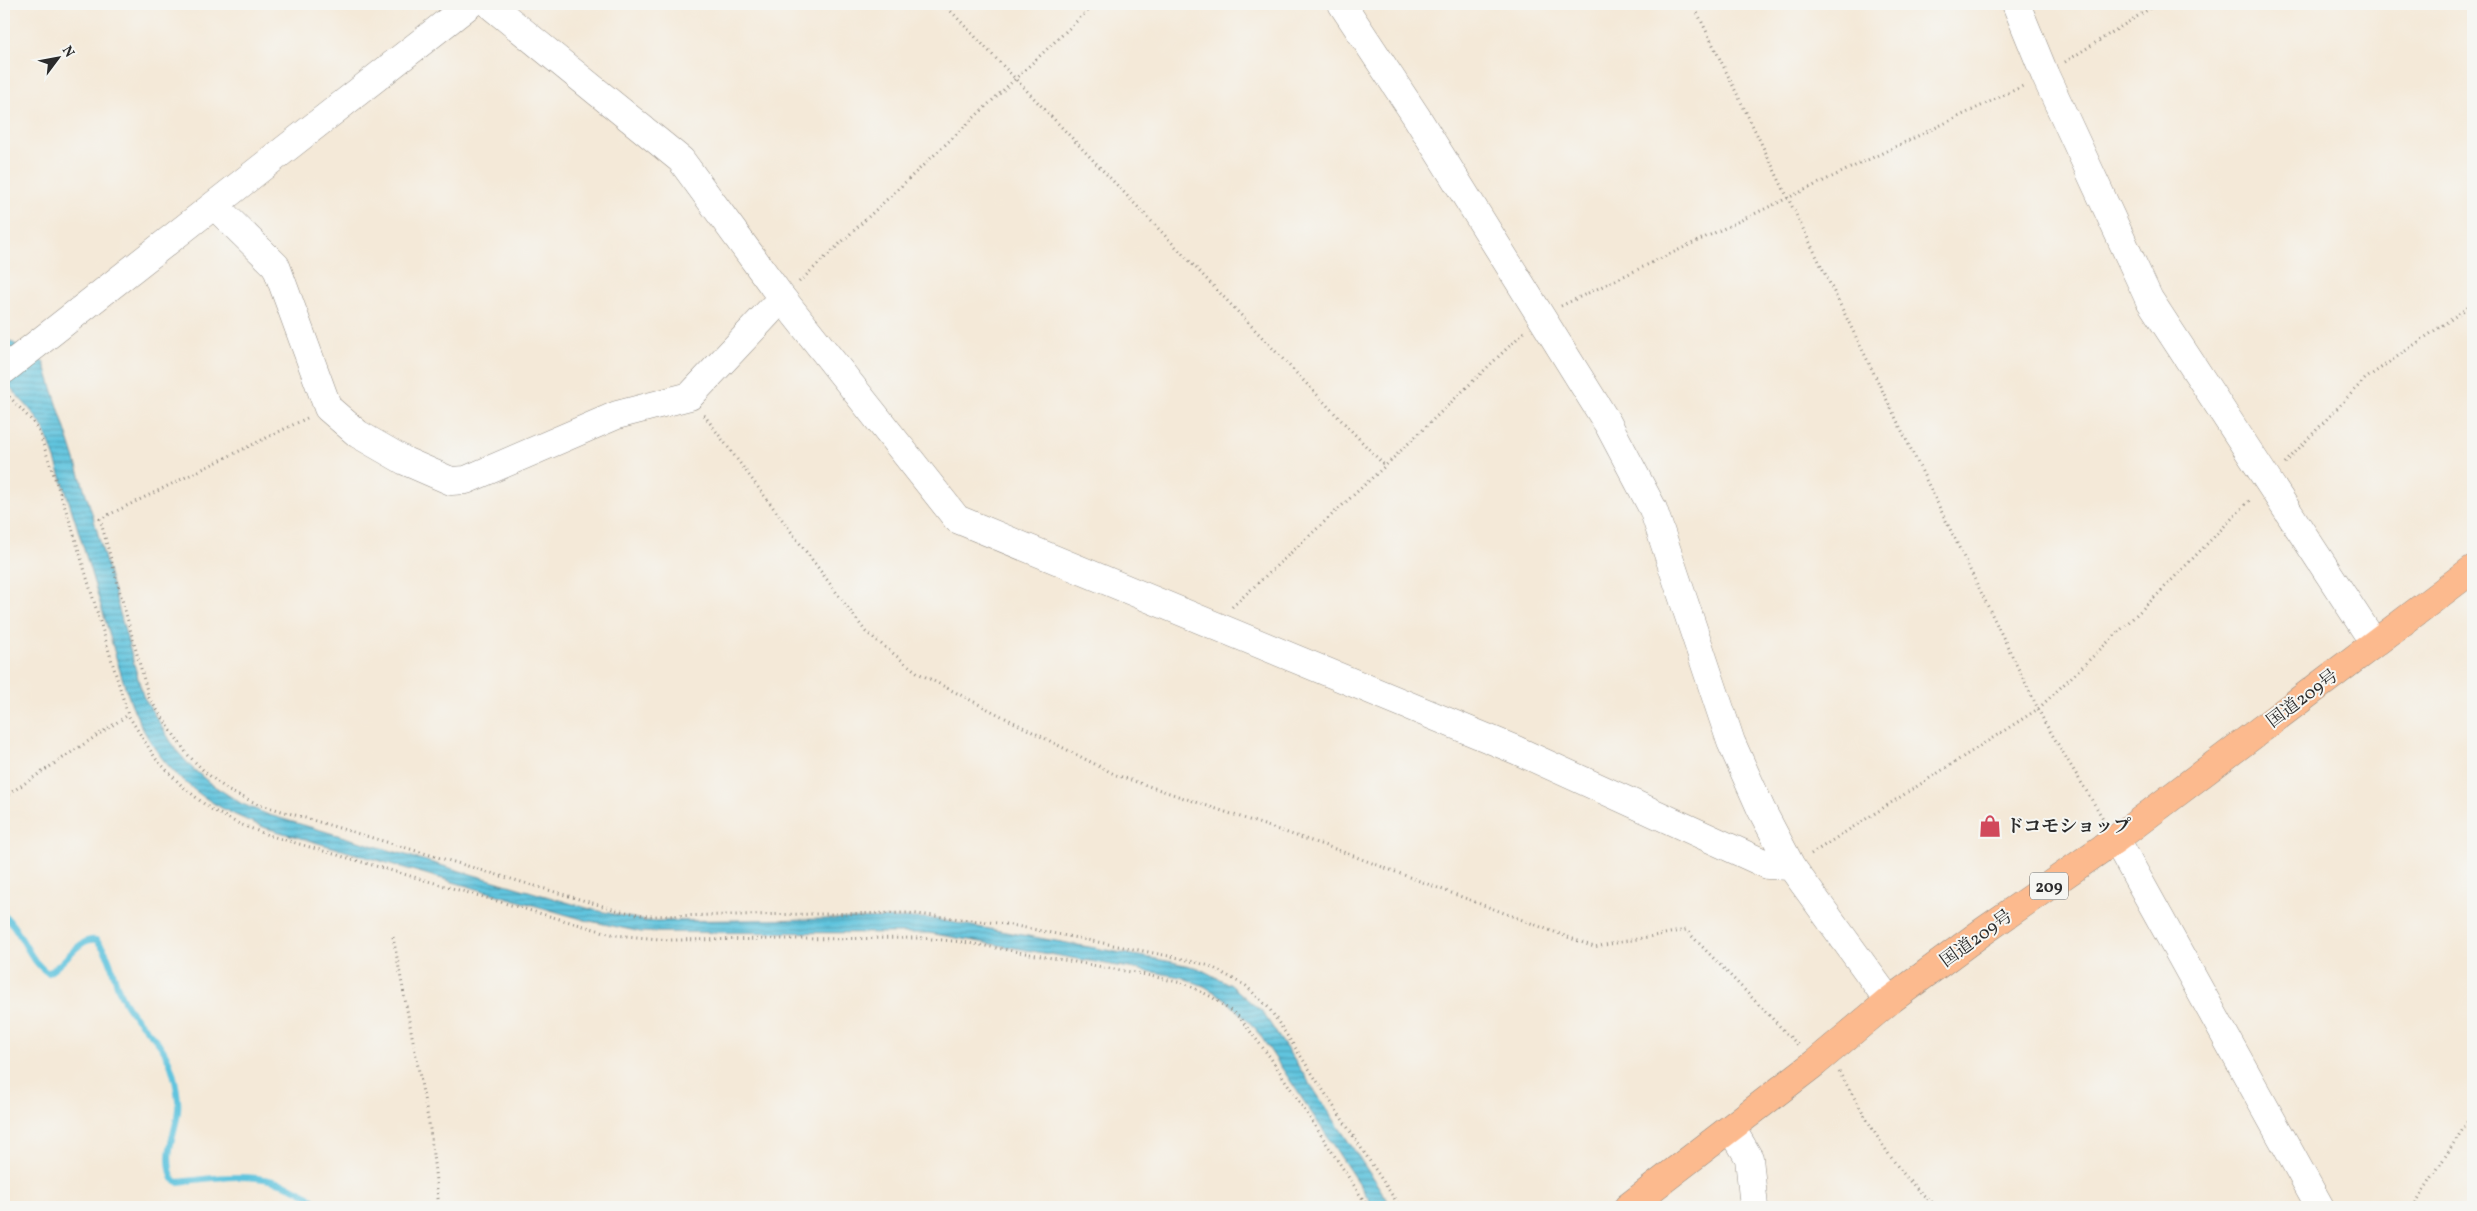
<svg xmlns="http://www.w3.org/2000/svg" width="2477" height="1211" font-family="Vollkorn,'Noto Serif JP',serif">
  <defs>
    <pattern id="water-rules" width="6" height="5" patternUnits="userSpaceOnUse" patternTransform="scale(1.25)"><rect width="6" height="5" fill="#60c4de"/><path d="M0 2.5h6" fill="none" stroke="#4f9fb4"/></pattern>
  </defs>
  <rect width="100%" height="100%" fill="#f6f6f2"/>
  <filter id="ink" filterUnits="userSpaceOnUse"><feTurbulence type="fractalNoise" baseFrequency=".02" numOctaves="2"/><feDisplacementMap in="SourceGraphic" scale="10" xChannelSelector="R" yChannelSelector="G"/><feConvolveMatrix kernelMatrix="1 2 1 2 8 2 1 2 1" color-interpolation-filters="sRGB"/></filter>
  <filter id="wash" filterUnits="userSpaceOnUse"><feTurbulence type="fractalNoise" baseFrequency=".0096" numOctaves="4" result="noise"/><feDisplacementMap in="SourceGraphic" scale="20" xChannelSelector="R" yChannelSelector="G"/><feGaussianBlur stdDeviation="1.12" result="paint"/><feColorMatrix in="noise" values="0 0 0 0 0 0 0 0 0 0 0 0 0 0 0 0 0 1.4 0 .05"/><feComposite in="paint" operator="in"/></filter>
  <g filter="url(#wash)">
    <rect width="100%" height="100%" fill="#f4e9d8"/>
    <path fill="url(#water-rules)" stroke="#467884" d="M4,337l40,26 48,150 51,183 33,54 16,18 19,16 31,20 27,11 321,94 56,12 282,-3 244,44 26,6 33,17 32,28 129,194h-18l-118,-178 -32,-31 -20,-12 -23,-9 -252,-44 -288,-1 -56,-12 -319,-92c-30,-12 -57,-24 -81,-46 -49,-42 -61,-98 -78,-156 -14,-46 -27,-92 -42,-137 -7,-20 -13,-42 -22,-61 -10,-19 -28,-32 -39,-50z"/>
    <g fill="none" stroke-linecap="round" stroke-linejoin="round">
      <path stroke="#60c4de" stroke-width="6" d="M4,915c19,17 23,44 44,58 16,-8 31,-36 48,-33 18,16 16,41 28,61 8,15 21,26 32,39 14,16 20,39 22,60 3,26 -17,49 -5,79l5,3c51,-6 102,-14 144,25"/>
    </g>
  </g>
  <g filter="url(#ink)">
    <g fill="none" stroke-linecap="round" stroke-linejoin="round">
      <defs>
        <path id="minor" d="M489,4l192,156 101,138 175,221 559,231 252,115 23,1
          M1342,4l74,112 192,308 45,85 78,233 30,67 30,57 98,135
          M2016,4l29,71 104,224 225,344
          M215,206l61,60 52,142 30,26 47,27 46,20 15,-1 151,-65 73,-19 92,-98
          M4,370l466,-366
          M2116,839l204,368
          M1732,1129l17,29 5,49"/>
        <path id="highway" d="M1628,1207l187,-144 74,-62 92,-68 135,-94 357,-270"/>
      </defs>
      <use href="#minor" stroke="#908a82" stroke-width="29"/>
      <use href="#highway" stroke="#908a82" stroke-width="29"/>
      <path stroke="#908a82" stroke-width="3" stroke-dasharray="1 4" stroke-linecap="butt" d="M944,4l441,462
        M1693,4l352,719 59,97
        M2065,62l92,-58
        M799,282l296,-278
        M1561,306l464,-221
        M6,393l27,29 6,10 33,96 56,187 28,44 25,26 28,23 28,15 31,12 347,100 55,5 252,-2 41,4 179,32 44,10 26,13 27,20 31,40 98,150
        M704,415l162,217 52,41 198,102 219,74 259,98 92,-17 113,116
        M307,418l-207,101 49,179 38,56 18,18 24,19 29,13 358,106 31,6 261,-3 98,11 173,34 31,8 36,20 23,22 131,199
        M2285,463l80,-84 108,-75
        M1232,607l153,-141 139,-134
        M4,797l124,-82
        M1811,854l227,-145 120,-115 93,-95
        M393,937l37,192 9,78
        M1839,1072c29,47 54,102 99,135
        M2413,1207l60,-94"/>
      <use href="#minor" stroke="#fff" stroke-width="28"/>
      <use href="#highway" stroke="#fcba8e" stroke-width="28"/>
    </g>
  </g>
  <defs>
    <symbol id="shop-bare" viewBox="-9 -9 18 18"><path d="M-5-2.5h2.3a2.7 3.5 0 0 1 5.4 0H5L5.5 6h-11ZM-1.5-2.5h3a1.5 2.3 0 0 0-3 0Z" fill="#d1495b" stroke="#f6f6f2" stroke-width="2.5" paint-order="stroke"/></symbol>
  </defs>
  <g fill-rule="evenodd">
    <use href="#shop-bare" x="1974" y="810" width="32" height="32"/>
  </g>
  <g text-anchor="middle" stroke-width="4" stroke-linejoin="round" paint-order="stroke">
    <rect fill="#f6f6f2" stroke="#686867" stroke-width="1" x="2030" y="872.5" width="38" height="27" rx="4"/>
    <g font-size="16" font-weight="bold" fill="#2b2b2b">
      <text x="2049" y="892">209</text>
    </g>
    <g font-size="18" fill="#2b2b2b" stroke="#f6f6f2">
      <text transform="translate(2302 698) rotate(-37)" y="6">国道209号</text>
      <text transform="translate(1976 938) rotate(-36)" y="6">国道209号</text>
    </g>
    <g font-size="18" font-weight="bold" fill="#2b2b2b" stroke="#f6f6f2" text-anchor="start">
      <text x="2006" y="832">ドコモショップ</text>
    </g>
  </g>
  <rect width="2477" height="1211" fill="none" stroke="#f6f6f2" stroke-width="20"/>
  <g transform="translate(58 58) rotate(58)" stroke="#f6f6f2" stroke-width="4" paint-order="stroke">
  <path d="M0-4L9 19L0 12L-9 19Z" fill="#2b2b2b"/>
  <text y="-8" font-size="14" font-weight="bold" text-anchor="middle" fill="#2b2b2b">N</text>
  </g>
</svg>
